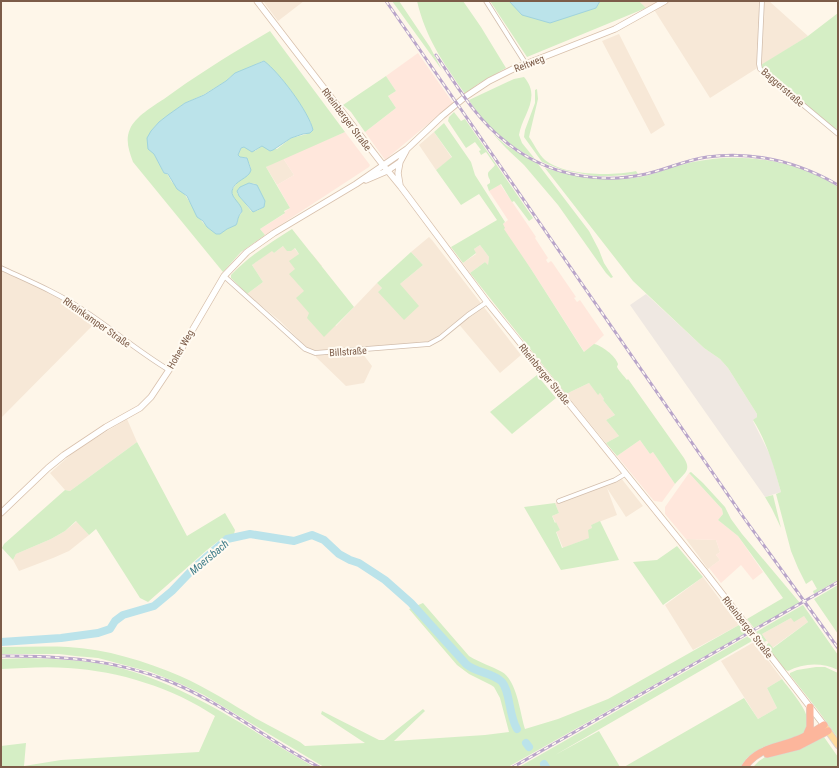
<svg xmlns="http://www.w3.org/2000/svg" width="839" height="768" font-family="'Roboto Condensed',sans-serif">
  <rect width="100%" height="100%" fill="#fef6e9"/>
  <path fill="#f7e8d7" d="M263,1h41l-26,20z
    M639,1h130l39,35 -98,62 -57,-90 -5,3z
    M619,34l46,91 -14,9 -49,-93z
    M434,132l18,26 -16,12 -17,-25z
    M283,158l11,17 -17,10 -11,-18z
    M429,237l3,3 89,115 -21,18 -43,-51 -25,20 -73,7 13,17 -8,17 -18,3 -30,-29 -1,-5 -6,-2 -29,-29 -33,-27 16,-12 -11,-17 20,-15 2,3 9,-7 11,2 5,6 -4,14 17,-14 10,12 -23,19 37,41 41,-43 5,5 -4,4 22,-8 23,-19 -12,-13z
    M480,245l9,12 -1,9 -3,-4 -15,11 -7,-10 13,-9 -2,-5z
    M1,268l40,19 57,33 -97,98z
    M589,383l9,11 2,-1 4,6 -1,1 12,15 -9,5 13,16 -13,7 -40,-49z
    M127,419l10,23 -67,49 -5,-1 -15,-17 26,-23z
    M621,478l22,28 -17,11 -19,-29 10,27 -26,10 1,3 -3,10 -26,10 -7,-17 4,-1 -8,-14 7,-3 -4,-10 32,-10z
    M77,521l12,14 -20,16 -16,7 -34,13 -6,-11 3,-6 35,-15 14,-8z
    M686,539l30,1 4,12 -4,3 4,5 -12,9z
    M703,577l36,48 -46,25 -28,-45z
    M804,616l4,6 -36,26 -10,-14 29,-16z
    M754,642l28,37 -15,9 10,20 -19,11 -37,-58z"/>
  <path fill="#ffe7dc" d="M418,53l35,50 -68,57 -20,-28 31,-24 -8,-12 8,-5 -10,-15z
    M345,132l25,33 -1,2 -104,68 -5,-6 24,-15v-2l6,-4 -13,-23 17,-10 -11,-17z
    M500,184l36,53 -1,1 13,20 -2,2 2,3 3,-2 1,1 24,35 -2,1 3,4 3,-2 24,35 -19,18 -54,-84 -28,-40v-5l5,-4 -19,-29z
    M640,440l10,14 3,-2 22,32 -13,18 -8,-1 -37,-45z
    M689,473l33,36 1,5 -5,6 20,16 25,36 -10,8 -12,-15 -20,18 -12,-15 11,-8 -4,-5 4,-3 -4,-12 -30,-1 -21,-25v-7z"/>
  <path fill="#efe8e2" d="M646,294l58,54 16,11 8,9 29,46v3l-4,4 18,36 10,35 -16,5 -135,-192z"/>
  <path fill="#d5eec5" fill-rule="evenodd" d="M392,1h7l31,46 12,23z
    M417,1h46l18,26 25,41 -28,16 -13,10c-22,-32 -39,-55 -48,-93z
    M490,1h19l13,14 74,-7 4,-7h39l7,7 -119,49z
    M838,13v118l-79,-65 49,-30z
    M270,31l75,101 -79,35 24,41 -6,3 1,2 -25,16 5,6 -24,17 -18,20 -90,-110c-4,-11 -8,-22 -3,-33 5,-12 23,-23 34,-30 34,-25 70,-47 106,-68zM263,61c15,12 29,30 39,46 3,5 5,11 9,16l-4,11 -16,4 -14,11 -15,-3 -7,5 -11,-4 -3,1 -3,7 2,2h5c14,18 -2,16 -10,29 -1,2 -3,3 -3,6 0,4 7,16 10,20l-4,6v4c-6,5 -12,6 -18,12 -19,-7 -23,-21 -33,-36 -3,-5 -10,-12 -15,-16 -3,-4 -3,-8 -8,-9l-10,-19 -3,-23 8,-9 26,-19 18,-8 23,-14 4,-4zM249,183l7,1 9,19c-2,6 -9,9 -14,8l-14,-18z
    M386,76l10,15 -8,5 8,12 -31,24 -14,-20 -8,-7z
    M524,77c18,21 -2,38 -5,58l3,8 13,16c-26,-13 -51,-34 -66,-59l45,-21z
    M537,89l1,10 -9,38c5,7 10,18 16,23 19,16 68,16 91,11l2,3 -26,2h-18l-31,-6 -21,-8 -18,-25 1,-7 10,-27v-13z
    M454,112l7,9 4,-2 68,99 -4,3 -15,-20 -2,1 -11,-18 -12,7 -2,-6 3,-2v-3c-5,-9 0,-8 5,-15l-9,-13 -5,3 -2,-4 2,-1 -6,-8 -9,6 -18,-27 1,-4z
    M444,123l27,39 4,13 30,47 -2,2 2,4 -1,1 27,40 53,83 10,-8c7,1 22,12 24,20 0,1 -1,2 -1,3 2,4 7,9 10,13l1,-1 56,79c8,13 0,15 -9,26l-22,-32 -3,2 -10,-14 -23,16 -11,-13 13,-7 -13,-16 9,-5 -12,-15 1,-1 -4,-6 -2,2 -9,-12 -23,11 -96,-121 15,-11 3,3 1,-8 -9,-12 -6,4 2,4 -13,10 -12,-16 46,-27 -18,-26 -18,11 -25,-35 16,-13 -18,-25z
    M493,134l14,12 31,18 51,67 10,19 5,13 9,14 -2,1 -5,-5 -48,-68 -34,-40 -18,-17z
    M723,158c40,-2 81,7 115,29v393l-24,14 -1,-3 4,-2 -5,-9 -6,4 -8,-16 -7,-17 -15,-57 5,-2c-7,-25 -14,-50 -28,-72l4,-3v-3l-29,-46 -8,-9 -16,-11 -71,-67 -88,-113c35,10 64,15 100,8 12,-3 24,-8 36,-11 14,-4 28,-6 42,-7z
    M292,229l62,78 -30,30 -17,-19 2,-5 -13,-15 8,-7 -15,-17 6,-5 -6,-8 10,-7 -4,-6 -4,3h-4l-4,-5 -9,7 -2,-2 -20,14 11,17 -16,12 -16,-16v-3c18,-19 39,-32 61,-46z
    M411,252l12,13 -23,19 19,22 -15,14 -26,-28 4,-4 -5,-5z
    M537,375l19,23 -44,36 -22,-22z
    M137,442l50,94 38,-23 10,17 -1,4 -13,5 -14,11 -59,52 -8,-4 -44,-69 -7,6 -13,-14 -11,10 -14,8 -35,15 -3,6 -11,-12 2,-4 61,-54 5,1z
    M691,472l12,11 22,24 6,12 11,15 58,69 -46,25 -7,-9 36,-21 -45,-62 -20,-16 5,-6 -1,-5 -33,-36z
    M773,495l8,33 -9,-19 -7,-12z
    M555,503l4,10 -7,3 3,7 1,-1 4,8 -4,2 6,16 27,-10 -1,-8 4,-2 -1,-3 9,-4 19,39 -58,10 -37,-63z
    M677,546l26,31 -40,28 -30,-43 24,-2z
    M838,585v49l-24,-35z
    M423,603l46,53c11,7 23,10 33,16 15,9 18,41 23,57l33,-10 50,-20 131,-74 7,8 -238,134h-184l-120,-72 -23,-11 -30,-12 -53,-14 -23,-2 -16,-2h-58v-7c22,0 45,-1 67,0 38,2 77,14 112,29 27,12 52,28 77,43 14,8 29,15 43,23l5,4 60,-3 -44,-29 1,-3 57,29h5l39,-31 2,2 -31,30 91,-6 24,-3 -9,-34 -6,-11 -3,-2 -22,-11 -12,-9 -48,-56z
    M803,605l35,50v15c-16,-8 -35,-7 -50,1l-4,-2 -17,-22v-3l2,-1 4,5 35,-26 -4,-6 -10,6 -3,-4 -29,16 5,7 -4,1 -7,-10z
    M748,636l4,5 -197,114 44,-24 21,36h-101z
    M28,658c29,1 59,2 88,9 72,18 134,63 198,100h-313v-21l25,-3 -2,23 37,-6 138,-8 16,-36c-42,-28 -96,-45 -147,-48 -22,-2 -45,0 -67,1v-10z
    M816,667h9l13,6v65l-21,-29 -27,-34v-2l7,-3z
    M782,679c8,11 24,28 26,42 3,18 -27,20 -39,24 -11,4 -23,11 -28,22h-117l120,-69 14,21 19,-11 -10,-20z
    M824,737l14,20v10h-85l6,-6 6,-4z"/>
  <path fill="#bbe3ea" stroke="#a0d3dd" d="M509,1h91l-4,7 -46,15 -28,-8z
    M264,61c15,11 45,51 49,69l-3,3 -7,1 -12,4 -18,12 -3,1 -8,-5 -10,6 -8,-5 -3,1 -3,7 2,2 7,1 4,12c-2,9 -17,10 -19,21 -1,7 10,13 10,20 0,1 -3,4 -3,5 -2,4 -1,6 -3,9l-9,4 -7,5h-4l-9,-7 -4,-6 -6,-4 -10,-21 -10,-7 -9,-15 -4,-1 -10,-19 -6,-5 -1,-11 4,-7 8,-9 9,-7 17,-12 19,-8 22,-14 9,-8z
    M249,183l8,2 8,16 -1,6 -11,5 -14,-16 -2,-5 3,-4z"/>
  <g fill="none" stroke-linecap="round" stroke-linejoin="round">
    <path stroke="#bbe3ea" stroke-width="8" d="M1,642l60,-4 37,-5 12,-4 5,-8 8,-6 31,-9 18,-15 23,-24 32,-28 23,-5 44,7 18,-6 12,5 15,14 11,6 9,3 26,17 26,23 55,61c10,9 26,8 36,18 8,9 7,34 15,47
      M526,743l3,4
      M544,764l2,3"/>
    <defs>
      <path id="street" d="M486,1l40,63
        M762,1l-3,63 1,5 78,65
        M1,268c28,13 57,25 82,42 29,19 56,42 86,60
        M224,276l81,73 10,4 114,-9 11,-6 28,-23 19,-13
        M559,501l56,-21 10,-6"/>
      <path id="secondary" d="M257,1l126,164 18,22 86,115 219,271 118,152
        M400,162l-2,11 2,12
        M366,180l21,-9 13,-9 6,-11
        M1,513l47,-45 16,-13 42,-28 34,-19 11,-11 18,-27 55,-94 23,-24 27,-19 82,-49 51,-35 35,-33 23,-19 24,-16 24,-12 102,-40 50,-28"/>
      <path id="primary" d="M826,728l12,17"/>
      <path id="highway" d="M806,736l4,-9v-20
        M767,754l32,-8 29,-15
        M745,767c12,-19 32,-19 51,-27 10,-3 19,-9 28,-15"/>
    </defs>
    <use href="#street" stroke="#d2bead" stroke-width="5.5"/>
    <use href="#secondary" stroke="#d8c0ac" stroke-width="7"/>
    <use href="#primary" stroke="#ddd5d0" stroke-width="8"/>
    <use href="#highway" stroke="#ddd5d0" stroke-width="8"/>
    <use href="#street" stroke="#fff" stroke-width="4"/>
    <use href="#secondary" stroke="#fff" stroke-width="5.5"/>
    <use href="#primary" stroke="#ffdc9f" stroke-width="6"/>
    <use href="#highway" stroke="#fcb69c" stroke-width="7"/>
    <defs>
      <path id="rail" d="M386,1l358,517 94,130
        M436,55c21,31 40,64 70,87 39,32 91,43 140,32 21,-5 40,-14 61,-17 46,-6 91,5 131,28
        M1,656c60,0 114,3 170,26 53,22 98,59 148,85
        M513,767l325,-185"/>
    </defs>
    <use href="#rail" stroke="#b9a5ca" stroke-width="3"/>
    <use href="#rail" stroke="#fffaf1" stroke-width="1.5" stroke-dasharray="4.5" stroke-linecap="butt"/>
  </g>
  <g text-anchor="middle" stroke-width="4" stroke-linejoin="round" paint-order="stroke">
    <g font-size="10" fill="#7c5c49" stroke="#fffaf1">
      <text transform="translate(529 63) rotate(-21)" y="4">Reitweg</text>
      <text transform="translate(783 87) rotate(41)" y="4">Baggerstraße</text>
      <text transform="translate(347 119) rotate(53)" y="4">Rheinberger Straße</text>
      <text transform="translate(97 322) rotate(35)" y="4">Rheinkamper Straße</text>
      <text transform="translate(180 349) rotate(-60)" y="4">Hoher Weg</text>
      <text transform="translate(348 351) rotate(-4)" y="4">Billstraße</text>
      <text transform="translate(545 374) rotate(51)" y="4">Rheinberger Straße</text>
      <text transform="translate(748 627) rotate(52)" y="4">Rheinberger Straße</text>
    </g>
    <g font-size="11" font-style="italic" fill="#3e7c89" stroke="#fffaf1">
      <text transform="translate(209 557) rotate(-40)" y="4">Moersbach</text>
    </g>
  </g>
  <rect width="839" height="768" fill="none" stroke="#7c5c49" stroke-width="4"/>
</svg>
